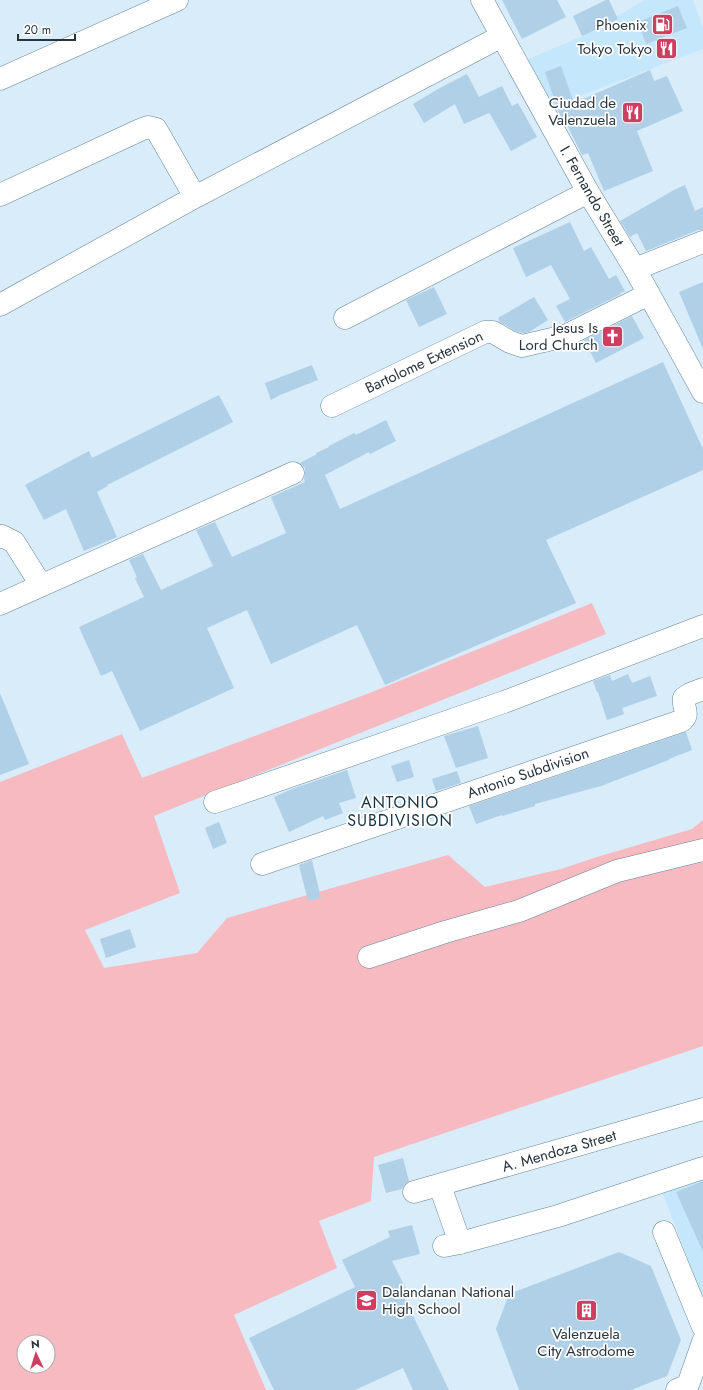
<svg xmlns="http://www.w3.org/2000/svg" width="703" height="1390" font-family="Jost,sans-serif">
  <rect width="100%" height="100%" fill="#d8ecfa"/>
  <path fill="#c5e7fc" d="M645,0h48l10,27v22l-154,59 -27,-46 58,-25z
    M703,1176v123l-41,-108z"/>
  <path fill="#f7bac1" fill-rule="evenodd" d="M592,603l14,31 -452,182 26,77 -95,37 19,38 93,-15 30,-35 221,-63 37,32 76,-18 36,-12 95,-28 11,-9v226l-329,111 -3,44 -52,20 18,47 -103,47 32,75h-266v-608l122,-48 20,44 225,-84zM24,1342h24v24h-24z"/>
  <path fill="#afd0e6" d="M502,0h55l9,17 -44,22z
    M606,0h3l9,19 -36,17 -9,-20z
    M678,6l9,22 -41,16 -8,-22z
    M561,66l13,37 76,-33 4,11 13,-5 16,35 -46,20 16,40 -49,20 -16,-38 -6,2 -18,-36 -1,1 -3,-4 -15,-44z
    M467,74l12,23 23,-11 10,20 6,-3 19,34 -26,14 -21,-37 -1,-1 -25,11 -9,-20 -31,19 -11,-19 25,-15z
    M685,185l10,26 8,-4v23h-5l-52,21 -9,-18 -7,4 -10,-16 54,-31z
    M570,222l14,29 7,-4 18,32 7,-4 9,16 -5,2 1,1 -56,28 -9,-16 14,-7 -19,-34 -25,12 -13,-29z
    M703,282v67l-24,-57z
    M434,287l13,27 -28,13 -13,-27z
    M534,297l14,23 -19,12 -6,1 -8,-2 -15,-9 -2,-4z
    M632,316l12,22 -48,25 -12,-23z
    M663,362l40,87v21l-157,70 30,63 -191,82 -28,-60 -86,39 -24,-54 -40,18 27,60 -94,43 -28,-60 -11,5 -22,-49 65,-30 -9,-19 2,-1 -8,-17 14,-6 18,36 52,-24 -17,-36 19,-8 17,35 54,-24 -15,-36 34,-15 -1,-3 1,-5v-6l-5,-5 17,-9 -1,-1 13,-6v-1l25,-13 2,2 30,-15 10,21 -26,13 -1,-2 -44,23 15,34z
    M312,365l6,15 -38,15 -9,5 -6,-17z
    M219,395l14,27 -126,63 1,1 -11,6 20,45 -33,14 -18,-42 -22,11 -19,-35 64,-34 3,7z
    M628,674l4,9 18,-7 7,20 -35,12 2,6 -17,6 -9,-28h-1l-4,-11 17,-6 2,6z
    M0,693l29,71 -29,11z
    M478,726l10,32 -32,10 -12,-32z
    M686,732l6,18 -23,9v1l-68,26 -66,18v2l-33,10v-1l-26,9 -7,-18z
    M409,760l5,17 -17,5 -6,-16z
    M347,770l9,28 -17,5 4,10 -18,7 -2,-4 -34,16 -15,-35 18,-8z
    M457,771l4,12 -25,8 -4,-12z
    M219,822l8,21 -14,6 -8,-21z
    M312,860l9,38 -13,3 -9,-36z
    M130,929l6,18 -30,11 -6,-19z
    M403,1158l6,23 -4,3 -3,5 -16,4 -8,-28z
    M703,1181v71l-27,-60z
    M412,1225l8,29 -28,7 15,30 -5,2 47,97h-36l-10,-22 -48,22h-81l-25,-52 106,-51 -13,-27 48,-23 -2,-6z
    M619,1252l32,14 30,74 -14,36 -36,14h-112l-23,-61 13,-35z"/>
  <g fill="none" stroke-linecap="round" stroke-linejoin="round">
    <defs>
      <path id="minor" d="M482,0l106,192 47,77 68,123
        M0,79l177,-79
        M0,195l140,-65 8,-3 8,2 39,68
        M635,269l68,-27
        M0,305l195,-108 307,-161
        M345,318l243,-126
        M332,406l153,-74h8l17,10 12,4 43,-10 84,-42
        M0,537l2,-1 12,6 27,43
        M0,604l293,-131
        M215,802l289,-100 199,-76
        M262,864l419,-143c10,-6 1,-14 3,-23l6,-4 13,-5
        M369,957l76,-25 74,-21 98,-40 86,-21
        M440,1186l20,57
        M414,1192l289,-83
        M664,1232l39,95
        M444,1246l16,-3 98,-27 145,-48
        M677,1390l11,-5 15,-43"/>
    </defs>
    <use href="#minor" stroke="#658498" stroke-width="23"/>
    <use href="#minor" stroke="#fff" stroke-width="22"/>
  </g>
  <defs>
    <symbol id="fuel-square" viewBox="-11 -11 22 22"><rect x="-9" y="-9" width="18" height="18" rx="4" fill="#ce3e61" stroke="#fff"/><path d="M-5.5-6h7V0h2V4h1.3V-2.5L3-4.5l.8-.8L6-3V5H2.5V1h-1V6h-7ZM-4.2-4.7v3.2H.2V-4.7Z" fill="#fff"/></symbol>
    <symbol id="restaurant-square" viewBox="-11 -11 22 22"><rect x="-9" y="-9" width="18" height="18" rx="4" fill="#ce3e61" stroke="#fff"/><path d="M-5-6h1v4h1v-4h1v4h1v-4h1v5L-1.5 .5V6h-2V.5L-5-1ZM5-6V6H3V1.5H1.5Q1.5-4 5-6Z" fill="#fff"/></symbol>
    <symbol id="church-square" viewBox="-11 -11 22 22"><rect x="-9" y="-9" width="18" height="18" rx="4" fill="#ce3e61" stroke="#fff"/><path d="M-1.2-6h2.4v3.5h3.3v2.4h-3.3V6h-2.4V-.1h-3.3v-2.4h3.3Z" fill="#fff"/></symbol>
    <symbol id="school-square" viewBox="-11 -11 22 22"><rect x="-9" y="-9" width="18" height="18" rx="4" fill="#ce3e61" stroke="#fff"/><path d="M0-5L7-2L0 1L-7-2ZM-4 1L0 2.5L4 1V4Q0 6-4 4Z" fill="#fff"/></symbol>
    <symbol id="building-square" viewBox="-11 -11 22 22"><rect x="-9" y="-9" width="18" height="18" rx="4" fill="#ce3e61" stroke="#fff"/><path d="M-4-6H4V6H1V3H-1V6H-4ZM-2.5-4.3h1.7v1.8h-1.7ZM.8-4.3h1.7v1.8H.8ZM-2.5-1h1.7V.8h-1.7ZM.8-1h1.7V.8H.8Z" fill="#fff"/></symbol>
  </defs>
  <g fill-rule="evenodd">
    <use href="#fuel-square" x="650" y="12" width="25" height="25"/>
    <use href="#restaurant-square" x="654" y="36" width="25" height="25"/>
    <use href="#restaurant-square" x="620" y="100" width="25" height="25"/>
    <use href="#church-square" x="600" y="324" width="25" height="25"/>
    <use href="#school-square" x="354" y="1288" width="25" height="25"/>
    <use href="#building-square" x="574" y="1298" width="25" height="25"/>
  </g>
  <g text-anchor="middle" stroke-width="3.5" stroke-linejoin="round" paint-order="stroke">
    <g font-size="15" fill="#28353e" stroke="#fff" text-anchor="end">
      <text x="646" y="30">Phoenix</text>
      <text x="652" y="54">Tokyo Tokyo</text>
      <text x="616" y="108">Ciudad de<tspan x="616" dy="17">Valenzuela</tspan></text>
      <text x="598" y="333">Jesus Is<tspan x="598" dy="17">Lord Church</tspan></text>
      <text x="382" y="1297" text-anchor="start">Dalandanan National<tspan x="382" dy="17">High School</tspan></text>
      <text x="586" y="1339" text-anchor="middle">Valenzuela<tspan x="586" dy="17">City Astrodome</tspan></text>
    </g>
    <g font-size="15" fill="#28353e" stroke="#fff">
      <text transform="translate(592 196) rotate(60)" y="5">I. Fernando Street</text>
      <text transform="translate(424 362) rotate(-25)" y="5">Bartolome Extension</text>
      <text transform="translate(528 773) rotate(-19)" y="5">Antonio Subdivision</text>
      <text transform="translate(559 1151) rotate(-16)" y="5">A. Mendoza Street</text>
    </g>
    <g font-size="16" letter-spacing="1" fill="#153344" stroke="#fff">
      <text x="400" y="808">ANTONIO<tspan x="400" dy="18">SUBDIVISION</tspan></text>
    </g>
  </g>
  <g transform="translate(36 1354) rotate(356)"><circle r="19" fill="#ffffff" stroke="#a9aeb2"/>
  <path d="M0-3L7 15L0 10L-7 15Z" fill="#ce3e61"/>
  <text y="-6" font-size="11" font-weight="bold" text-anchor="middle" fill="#28353e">N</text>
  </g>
  <path d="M18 34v6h57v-6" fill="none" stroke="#28353e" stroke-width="2"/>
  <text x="24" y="34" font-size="12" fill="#28353e" stroke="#ffffff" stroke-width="3" paint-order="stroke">20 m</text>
</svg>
